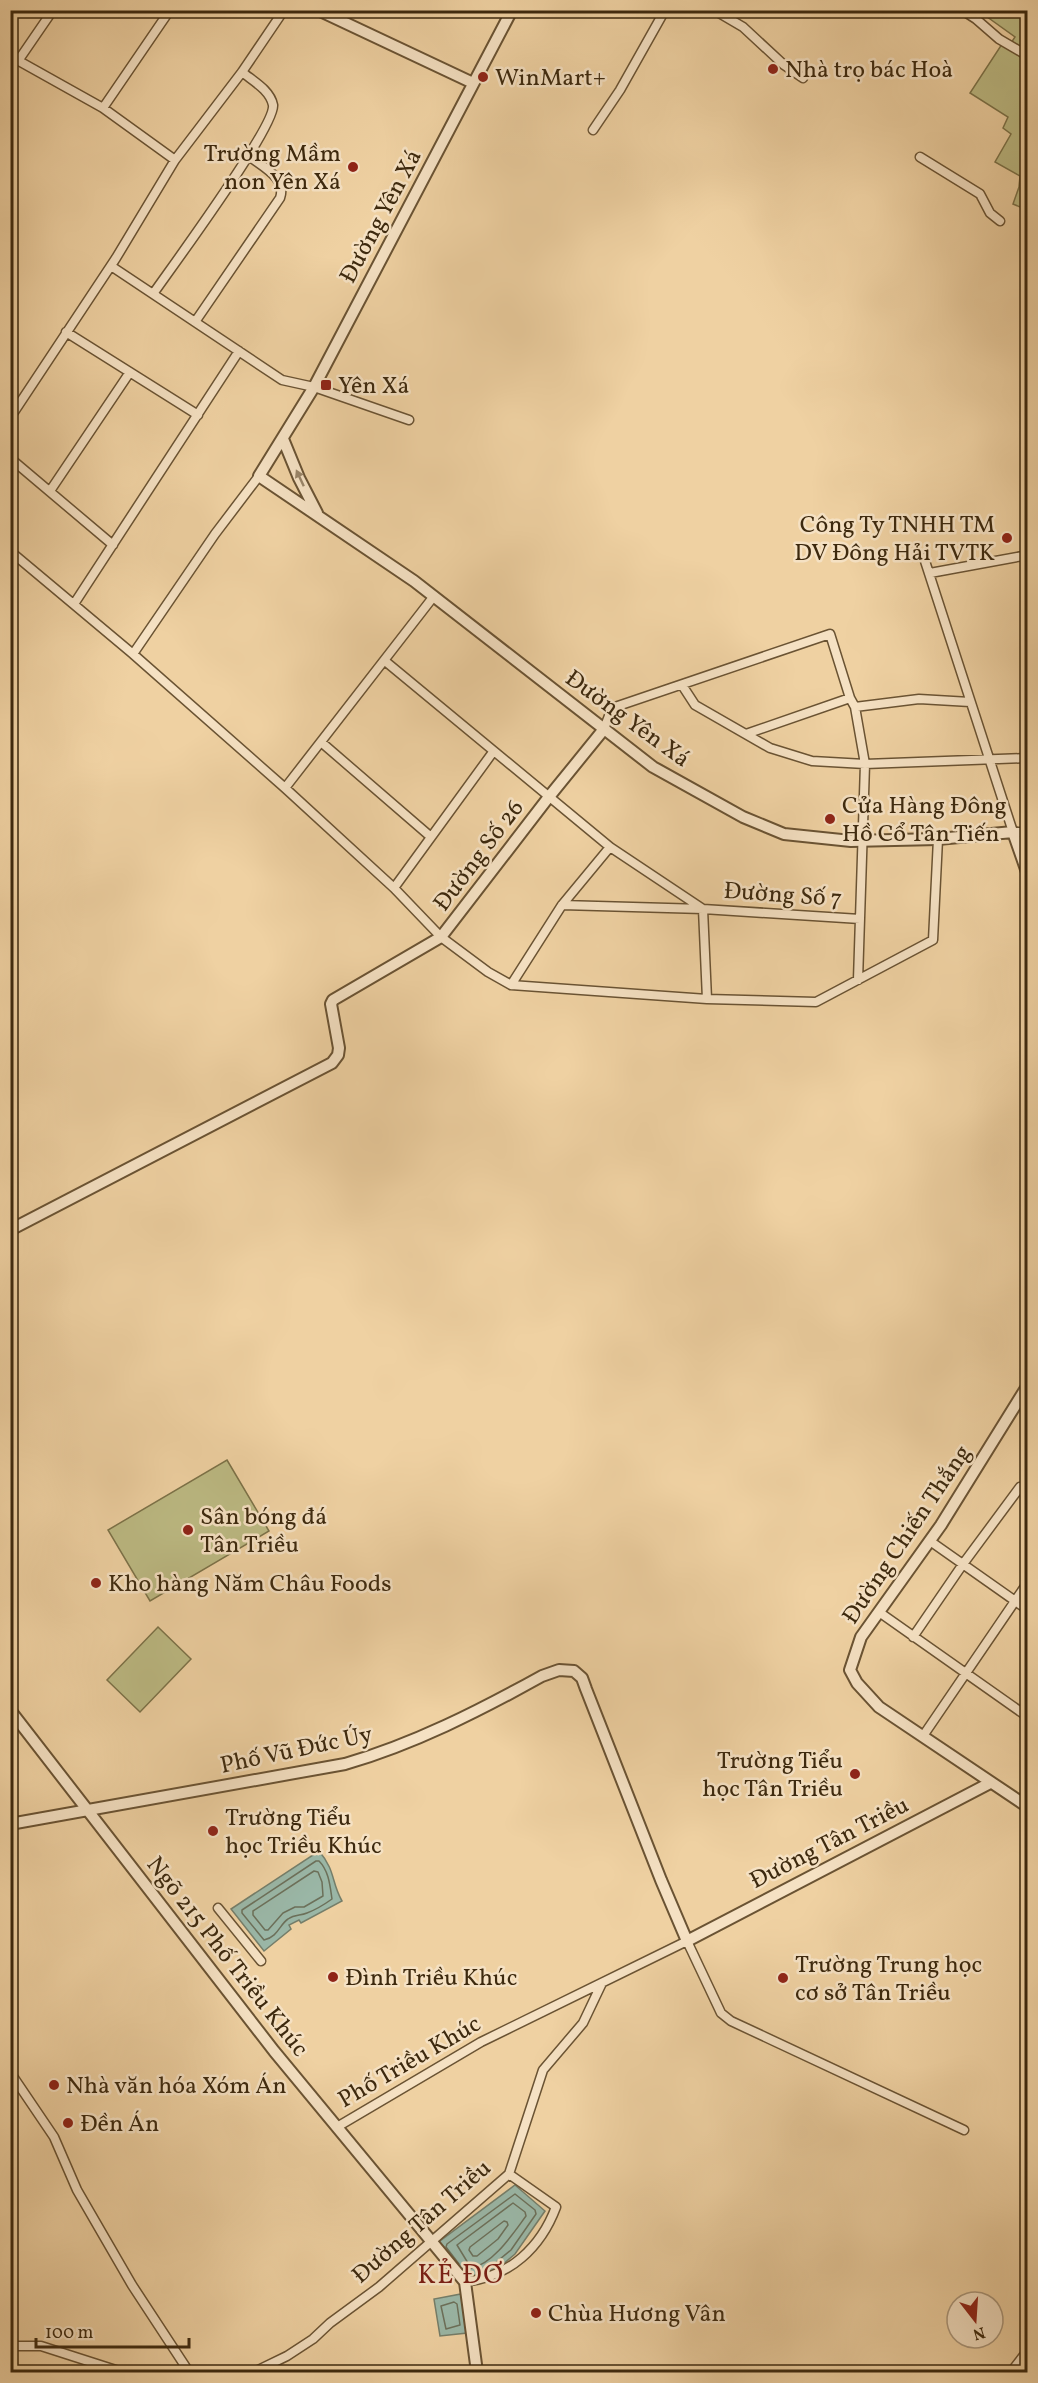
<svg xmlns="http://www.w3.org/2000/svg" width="1038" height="2383" font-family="Vollkorn,serif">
  <rect width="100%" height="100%" fill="#efd1a2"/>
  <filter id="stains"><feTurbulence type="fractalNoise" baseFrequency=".00333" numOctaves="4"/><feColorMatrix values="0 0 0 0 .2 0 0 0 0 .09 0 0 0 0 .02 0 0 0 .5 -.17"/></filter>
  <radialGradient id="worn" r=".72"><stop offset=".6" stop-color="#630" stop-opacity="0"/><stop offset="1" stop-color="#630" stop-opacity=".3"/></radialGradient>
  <path fill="#bcba83" stroke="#7c7248" stroke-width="1.5" d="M986,11h41v39l-16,-7 4,-6 -32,-23z
    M1002,44l25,17v149l-14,-6 6,-17 1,-11 -25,-14 16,-28 -8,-6 5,-11 -38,-24z
    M227,1460l42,71 -119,70 -42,-71z
    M158,1627l33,32 -51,53 -33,-32z"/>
  <path fill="#9ab7a7" stroke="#757e6a" stroke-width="1.5" d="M319,1851c17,20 12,31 23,50l-41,22 -2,-3 -10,5 2,4 -27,22 -33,-42z
    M515,2185l30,26 -30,43 -20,17 -30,12 -29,-39z
    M461,2294l6,39 -27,3 -6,-37z"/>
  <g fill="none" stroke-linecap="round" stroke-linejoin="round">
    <path stroke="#6c705a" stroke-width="1.5" d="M316,1861h3c10,10 11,25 13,38 -7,5 -17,11 -25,14 -7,3 -12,1 -19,6 -8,5 -10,18 -24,21l-22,-27v-3z
      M314,1871l4,1 4,10 1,14 -19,11h-9l-12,6 -15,17h-3l-12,-15v-4z
      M513,2203l12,9 1,4c-12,16 -33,49 -55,52l-14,-23z
      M504,2221l3,1 1,3 -10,14 -21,17h-4l-4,-6 1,-3z
      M459,2264l-13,-17 1,-3 68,-50 20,16 1,4 -25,36 -28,23
      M454,2302l3,2 3,21 -14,4 -5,-23z"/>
    <defs>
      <path id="minor" d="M714,10l29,17 41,38 19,13
        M962,10l14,9 23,20 29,17
        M10,56l93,52 72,52
        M18,61l35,-51
        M103,108l67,-98
        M593,130l27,-40 45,-80
        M920,157l60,37 10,19 10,8
        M111,266l171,114 32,7 95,33
        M153,294c18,-26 123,-168 120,-189 -3,-15 -20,-24 -31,-33
        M195,322l85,-124c7,-20 -17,-31 -31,-42
        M66,332l132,83
        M10,418l106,-160 59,-98 67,-88 42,-62
        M10,458l103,87
        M50,491l80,-119
        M10,551l123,103 152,134 109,100 47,49 47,35 23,13 196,14 109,3 117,-62 5,-101
        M924,558l89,274h15
        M930,573l98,-18
        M74,604l165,-253
        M133,654l82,-120 44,-58
        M385,661l225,186 93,62
        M682,685l13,20 75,43 42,13 53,3 163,-6
        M855,707l64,-8 51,3
        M604,729l8,-21 218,-74 20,64 5,9 10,57 -7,216
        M746,734l104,-36
        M321,742l110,95
        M285,788l149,-192
        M394,888l99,-136
        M562,905l141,4 157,10
        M703,909l4,90
        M511,985l51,-80 48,-58
        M930,1541l98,69
        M879,1612l149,105
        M913,1637l50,-73 57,-77
        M923,1736l105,-154
        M218,1908l43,53
        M10,2072l44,65 23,53 55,95 57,87
        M337,2127l144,-85 206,-101 34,72 10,8 233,109
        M465,2282c45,-5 76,-35 91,-75l-47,-33
        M10,2346h31l81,26
        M254,2372l33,-16 26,-17 17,-16 49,-36 130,-113 34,-104 40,-47 19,-40
        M1011,2372l17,-22"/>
      <path id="tertiary" d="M318,10l155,73
        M512,10l-198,377 -55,89 155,105 239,186 90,50 41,17 67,7 87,-2 75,-7 15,43
        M283,439l16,39 18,35
        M10,1230l322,-167 6,-8 1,-7 -8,-44 2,-4 108,-63 107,-139 56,-69
        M1028,1385l-87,140 -80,112 -11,33 7,13 22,24 149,100
        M10,1710l264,341 191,231 12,90
        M10,1824l335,-60c69,-20 134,-53 197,-88l17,-6 15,1 8,7 4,11 75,191 26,61 303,-158"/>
    </defs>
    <use href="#minor" stroke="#6a5333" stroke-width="11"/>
    <use href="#tertiary" stroke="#6a5333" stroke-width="14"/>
    <use href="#minor" stroke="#f5e1c3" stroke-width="8"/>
    <use href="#tertiary" stroke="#f5e1c3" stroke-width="10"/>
  </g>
  <defs><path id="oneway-solid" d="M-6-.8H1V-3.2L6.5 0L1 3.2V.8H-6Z" transform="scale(1.5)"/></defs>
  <use fill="#998568" href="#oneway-solid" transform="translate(300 478) rotate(-115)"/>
  <g fill="#8f2418" stroke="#f5e1c3" stroke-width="2">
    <circle cx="773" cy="69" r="6"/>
    <circle cx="483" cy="77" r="6"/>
    <circle cx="353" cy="167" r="6"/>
    <rect x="320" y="379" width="12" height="12" rx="3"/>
    <circle cx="1007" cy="538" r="6"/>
    <circle cx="830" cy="819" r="6"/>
    <circle cx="188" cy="1530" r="6"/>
    <circle cx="96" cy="1583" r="6"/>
    <circle cx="855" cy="1774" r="6"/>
    <circle cx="213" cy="1831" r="6"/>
    <circle cx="333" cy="1977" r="6"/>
    <circle cx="783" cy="1978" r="6"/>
    <circle cx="54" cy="2085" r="6"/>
    <circle cx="68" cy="2123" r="6"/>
    <circle cx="536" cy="2313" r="6"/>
  </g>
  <g text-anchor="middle" stroke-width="5" stroke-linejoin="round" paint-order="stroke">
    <g font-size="24" fill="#3d290e" stroke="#f5e1c3" text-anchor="start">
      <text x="785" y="77">Nhà trọ bác Hoà</text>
      <text x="495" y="85">WinMart+</text>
      <text x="341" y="161" text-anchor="end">Trường Mầm<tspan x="341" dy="28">non Yên Xá</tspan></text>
      <text x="338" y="393">Yên Xá</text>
      <text x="995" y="532" text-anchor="end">Công Ty TNHH TM<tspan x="995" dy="28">DV Đông Hải TVTK</tspan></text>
      <text x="842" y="813">Cửa Hàng Đông<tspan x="842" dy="28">Hồ Cổ Tân Tiến</tspan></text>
      <text x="200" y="1524">Sân bóng đá<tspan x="200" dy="28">Tân Triều</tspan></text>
      <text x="108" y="1591">Kho hàng Năm Châu Foods</text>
      <text x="843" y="1768" text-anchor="end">Trường Tiểu<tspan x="843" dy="28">học Tân Triều</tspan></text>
      <text x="225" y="1825">Trường Tiểu<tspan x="225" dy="28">học Triều Khúc</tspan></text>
      <text x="795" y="1972">Trường Trung học<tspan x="795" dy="28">cơ sở Tân Triều</tspan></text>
      <text x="345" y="1985">Đình Triều Khúc</text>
      <text x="66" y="2093">Nhà văn hóa Xóm Án</text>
      <text x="80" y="2131">Đền Án</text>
      <text x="548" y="2321">Chùa Hương Vân</text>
    </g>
    <g font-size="24" fill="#3d290e" stroke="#f5e1c3">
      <text transform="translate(380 216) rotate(-62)" y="8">Đường Yên Xá</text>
      <text transform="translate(628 718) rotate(36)" y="8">Đường Yên Xá</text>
      <text transform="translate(478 855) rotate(-53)" y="8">Đường Số 26</text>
      <text transform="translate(783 894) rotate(4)" y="8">Đường Số 7</text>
      <text transform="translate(906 1534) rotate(-56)" y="8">Đường Chiến Thắng</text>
      <text transform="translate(296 1749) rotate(-12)" y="8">Phố Vũ Đức Úy</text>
      <text transform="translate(829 1842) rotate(-27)" y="8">Đường Tân Triều</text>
      <text transform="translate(228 1956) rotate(52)" y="8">Ngõ 215 Phố Triều Khúc</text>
      <text transform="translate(409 2061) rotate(-30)" y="8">Phố Triều Khúc</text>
      <text transform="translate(421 2221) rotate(-41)" y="8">Đường Tân Triều</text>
    </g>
    <g font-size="27" letter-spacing="1.5" fill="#7a1f14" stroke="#f5e1c3">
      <text x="461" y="2283">KẺ ĐƠ</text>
    </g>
  </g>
  <rect width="1038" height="2383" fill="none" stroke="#efd1a2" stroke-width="36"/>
  <rect x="12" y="12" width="1014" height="2359" fill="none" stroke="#3d290e" stroke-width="3"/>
  <rect x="18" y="18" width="1002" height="2347" fill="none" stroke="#3d290e" stroke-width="1.5"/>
  <g transform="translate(975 2320) rotate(163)"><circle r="28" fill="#f5e1c3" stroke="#ab977b" stroke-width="1.5"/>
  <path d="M0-4.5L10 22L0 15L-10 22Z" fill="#8f2418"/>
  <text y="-9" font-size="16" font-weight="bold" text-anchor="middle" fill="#3d290e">N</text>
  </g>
  <path d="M36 2338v9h153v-9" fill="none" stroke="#3d290e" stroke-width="3"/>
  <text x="45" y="2338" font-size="18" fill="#3d290e" stroke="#f5e1c3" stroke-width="4.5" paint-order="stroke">100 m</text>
  <rect width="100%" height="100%" filter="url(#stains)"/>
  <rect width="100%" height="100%" fill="url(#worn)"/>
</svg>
